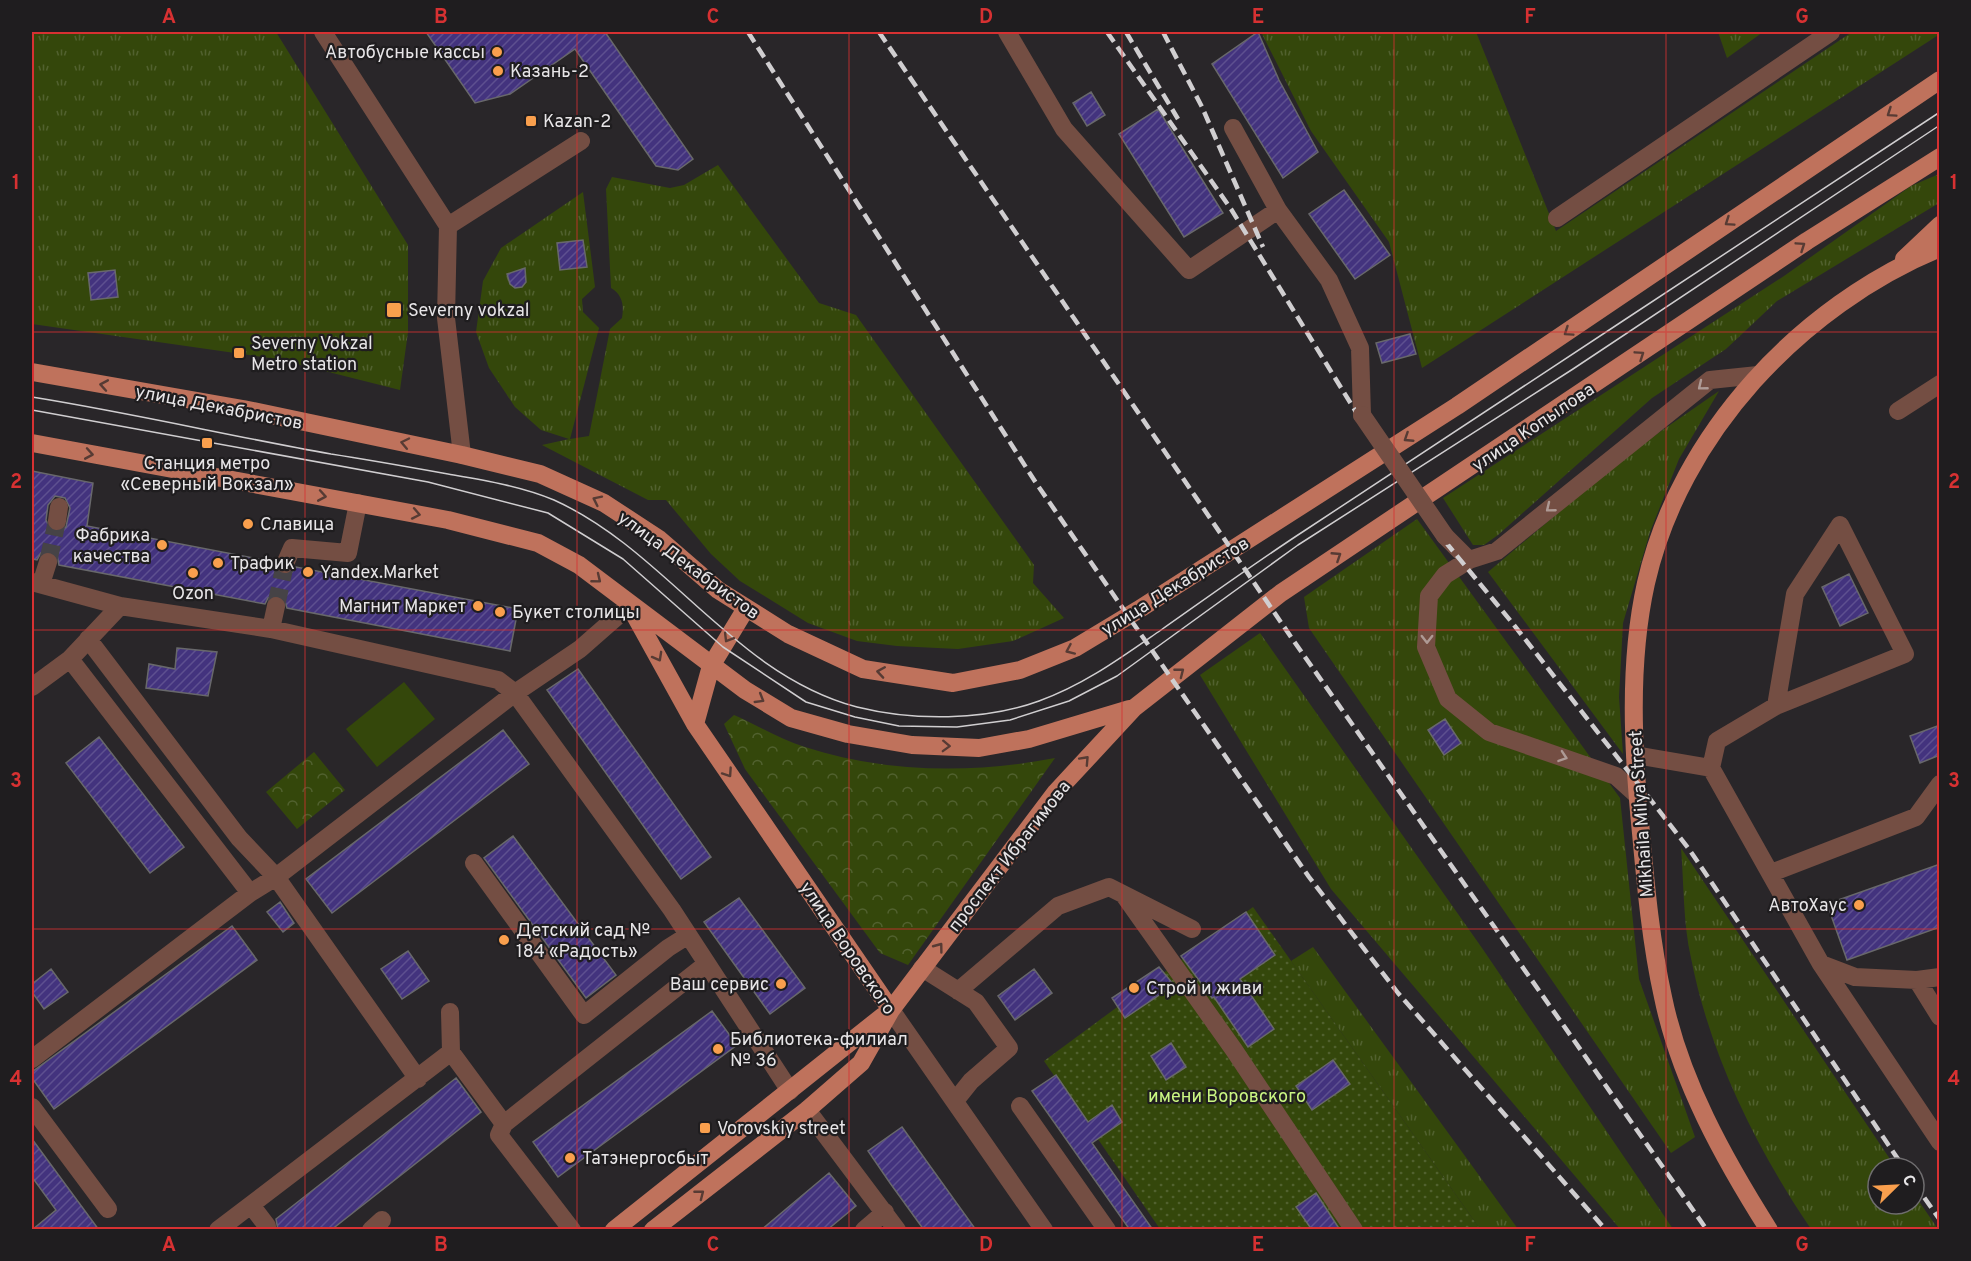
<svg xmlns="http://www.w3.org/2000/svg" width="1971" height="1261" font-family="Overpass,sans-serif">
  <defs>
    <pattern id="grass-tufts" width="24" height="20" patternUnits="userSpaceOnUse" patternTransform="scale(1.5)"><rect width="24" height="20" fill="#34470b"/><path d="M3 7l-1-3M5 7V3M7 7l1-3M15 17l-1-3M17 17v-4M19 17l1-3" fill="none" stroke="#51612f"/></pattern>
    <pattern id="park-crowns" width="20" height="18" patternUnits="userSpaceOnUse" patternTransform="scale(1.5)"><rect width="20" height="18" fill="#34470b"/><path d="M2 6a3 3 0 1 1 6 0M12 15a3 3 0 1 1 6 0" fill="none" stroke="#51612f"/></pattern>
    <pattern id="garden-dots" width="8" height="8" patternUnits="userSpaceOnUse" patternTransform="scale(1.5)"><rect width="8" height="8" fill="#34470b"/><path d="M2 2h.1M6 6h.1" fill="none" stroke="#51612f" stroke-width="1.8" stroke-linecap="round"/></pattern>
    <pattern id="building-hatch" width="6" height="6" patternUnits="userSpaceOnUse" patternTransform="scale(1.5)"><rect width="6" height="6" fill="#43337e"/><path d="M-1 1l2-2M0 6l6-6M5 7l2-2" fill="none" stroke="#5e5090"/></pattern>
  </defs>
  <rect width="100%" height="100%" fill="#292629"/>
  <path fill="url(#grass-tufts)" d="M32,32h244l132,213v87l-8,58 -123,-31 -245,-35z
    M1261,32h215l80,199 296,-199h87l1,2 -518,334 -33,-126 -78,-111z
    M1718,32h45l-36,26z
    M718,165l101,138 37,12 178,250 -1,18 31,35 -51,23 -55,8 -61,-3 -40,-5 -49,-18 -68,-42 -29,-27 -45,-54h-18l-106,-55 27,-6 -28,-9 -26,-23 -26,-39 -13,-36 7,-51 18,-33 82,-56 12,95 -13,12 1,13 16,16 -29,111 19,-3 21,-107 12,-11c2,-12 1,-23 -11,-30l-5,-99 6,-12 58,11 14,-3z
    M1939,174v29l-162,98 -51,48 -74,49 -154,137 -14,10h-11l-30,-47 341,-222 127,-90z
    M1719,391l-40,68 -29,73 -27,91 -4,74 4,57 -135,-182 140,-118z
    M1417,519l203,279 19,181 56,158 -24,16 -362,-525 -5,-31z
    M1260,633l222,315 191,281h-53l-289,-340 -131,-214z
    M1681,848l215,320h-18v36h36v-10l24,35h-127c-55,-81 -101,-174 -120,-271 -8,-35 -7,-74 -10,-110z
    M1313,947l205,282h-38l-189,-268z"/>
  <path fill="url(#park-crowns)" d="M734,715c23,10 47,25 71,32 81,26 167,27 250,11l-147,207 -28,-12 -135,-184 -21,-45z
    M314,752l31,38 -48,39 -31,-37z"/>
  <path fill="url(#garden-dots)" d="M1253,907l227,322h-320l-116,-168z"/>
  <path fill="#34470b" d="M404,682l31,37 -58,48 -31,-38z"/>
  <path fill="url(#building-hatch)" stroke="#68686b" stroke-width="1.5" fill-rule="evenodd" d="M426,32h179l88,127 -15,11 -22,-4 -81,-117 -65,45 -35,9z
    M1258,32l21,48 39,72 -35,26 -71,-114z
    M1091,92l14,23 -18,11 -14,-23z
    M1158,109l65,104 -39,24 -65,-103z
    M1344,190l46,65 -35,24 -46,-65z
    M583,240l4,27 -27,3 -3,-27z
    M525,268l1,14 -4,5 -7,1 -5,-4 -3,-10z
    M115,270l3,27 -27,3 -3,-27z
    M1410,334l6,20 -34,9 -6,-20z
    M32,471l61,12 -6,43 187,36 2,8 5,4 10,-1 5,-6 222,42 -8,42 -223,-43 -3,-10 -6,-3 -10,3 -3,6 -206,-39 -2,-10 -6,-4 -10,2 -4,7 -5,-1zM55,496l10,2 5,10 -4,19 -10,5 -6,-3 -4,-9 2,-15z
    M1849,574l19,39 -28,13 -18,-39z
    M177,648l40,4 -9,44 -62,-8 3,-24 26,5z
    M578,669l133,188 -30,22 -134,-189z
    M1445,719l16,24 -17,12 -16,-25z
    M1940,725v30l-20,8 -10,-27z
    M503,730l26,34 -197,149 -26,-34z
    M99,737l85,110 -34,26 -84,-110z
    M513,836l103,139 -30,23 -102,-140z
    M1940,864v63l-93,33 -20,-56z
    M739,898l66,90 -35,26 -66,-92z
    M280,902l14,21 -11,9 -16,-20z
    M1246,912l29,43 -35,24 34,50 -26,18 -34,-50 -2,1 -31,-42z
    M232,926l25,34 -203,149 -22,-31v-6z
    M408,951l21,30 -27,18 -21,-30z
    M1159,967l15,18 -49,33 -13,-20z
    M51,969l17,23 -24,17 -12,-17v-8z
    M1034,969l18,24 -37,27 -17,-24z
    M712,1011l25,34 -179,132 -25,-35z
    M1171,1043l15,24 -20,13 -15,-24z
    M1333,1060l17,24 -38,26 -16,-24z
    M1056,1075l32,47 24,-17 10,17 -30,21 61,87h-23l-98,-139z
    M456,1078l25,34 -150,118h-53l-2,-11z
    M902,1127l74,103h-52l-34,-47 -22,-32z
    M32,1139l67,91h-67l24,-20 -24,-33z
    M829,1173l27,33 -29,24h-66z
    M1316,1193l24,37h-28l-16,-23z"/>
  <g fill="none" stroke-linecap="round" stroke-linejoin="round">
    <path stroke="#464346" stroke-width="18" stroke-dasharray="18 9" stroke-linecap="butt" d="M48,562l9,-41
      M276,606l9,-42"/>
    <path stroke="#744e43" stroke-width="18" d="M323,32l125,194 -2,92 16,137
      M1007,32l57,97 125,141 89,-60
      M1233,128l45,82 51,70 31,68 2,67
      M1557,218l274,-186
      M448,226l133,-85
      M1898,411l42,-27
      M57,521l2,-14
      M1445,536l24,24
      M285,564l7,-16 56,5 10,-50
      M32,582l88,24 151,23 227,51 17,13 65,-44 49,-43
      M41,584l7,-22
      M271,629l5,-23
      M88,639l151,199 37,39 142,202
      M70,659l180,234
      M32,687l38,-28 50,-53
      M1776,706l129,-52 -65,-129 -45,69 -19,112 -59,35 -6,27 110,196 34,13 62,3 23,-3
      M1635,755l76,13
      M1637,795l-21,-19 -127,-44 -41,-33 -22,-52 3,-51 16,-21 24,-15 28,-9 213,-171 48,-5
      M474,863l110,152 84,-67 19,-12
      M1771,873l145,-56 24,-33
      M1124,895l110,155 120,180
      M1821,964l119,178
      M922,968l54,34 33,46 -38,33 -16,20
      M1917,980l23,37
      M958,991l100,-85 51,-19 83,42
      M891,1010l153,220
      M450,1012l1,40 53,72
      M32,1059l218,-166 26,-16 239,-184 157,217 118,181
      M1020,1106l87,124
      M32,1107l76,102
      M807,1110l90,120
      M251,1205l16,21
      M218,1230l233,-178
      M371,1230l11,-10
      M572,1230l-73,-95 5,-11 201,-159
      M864,1230l21,-18"/>
    <path stroke="#bf725c" stroke-width="18" d="M1904,259l36,-34
      M32,372l211,37 219,46 78,19 64,29 55,36 59,51 70,44 75,35 90,14 67,-13 55,-22 63,-38 319,-204 483,-326
      M32,443l416,77 90,23 41,22 166,125 46,28 57,16 64,11 67,3 50,-9 100,-30
      M633,612l62,112 196,286
      M695,724l16,-58 34,-56
      M614,1230l269,-214
      M653,1230l154,-120 54,-47 30,-53 165,-218 78,-84 147,-115 526,-352 133,-84
      M1769,1230c-45,-71 -89,-150 -106,-233 -12,-54 -17,-109 -22,-164 -8,-81 -13,-169 5,-250 34,-149 154,-277 294,-335"/>
    <path stroke="#d0ced0" stroke-width="1.5" d="M32,397c100,16 198,39 299,57 39,6 78,13 117,20 35,6 73,12 106,26 113,51 179,174 303,207 56,14 127,14 182,-6 45,-16 83,-44 122,-71 47,-33 94,-67 143,-99 212,-140 424,-279 636,-419
      M32,410l396,72 120,31 75,46 100,88 83,55 49,15 44,9 58,1 53,-7 59,-19 48,-25 181,-131 275,-176 367,-244"/>
    <path stroke="#d0ced0" stroke-width="4.5" stroke-dasharray="12 6" stroke-linecap="butt" d="M748,32l288,451 273,394 89,116 208,237
      M879,32l412,605 416,593
      M1107,32l124,177 125,203 92,133 66,80 175,224 215,319
      M1126,32l52,87
      M1163,32l39,75 61,140
      M1914,1183l26,37"/>
    <path stroke="#744e43" stroke-width="18" d="M1362,415l83,121"/>
  </g>
  <defs><path id="oneway-chevron" d="M-2-3.5L2.5 0L-2 3.5" fill="none" stroke-width="1.6" stroke-linecap="round" stroke-linejoin="round" transform="scale(1.5)"/></defs>
  <g stroke="#573b34">
    <use href="#oneway-chevron" transform="translate(1891 113) rotate(146)"/>
    <use href="#oneway-chevron" transform="translate(1729 222) rotate(146)"/>
    <use href="#oneway-chevron" transform="translate(1801 246) rotate(-34)"/>
    <use href="#oneway-chevron" transform="translate(1568 332) rotate(146)"/>
    <use href="#oneway-chevron" transform="translate(1640 355) rotate(-34)"/>
    <use href="#oneway-chevron" transform="translate(104 385) rotate(-170)"/>
    <use href="#oneway-chevron" transform="translate(1408 438) rotate(147)"/>
    <use href="#oneway-chevron" transform="translate(405 443) rotate(-168)"/>
    <use href="#oneway-chevron" transform="translate(89 454) rotate(10)"/>
    <use href="#oneway-chevron" transform="translate(322 496) rotate(10)"/>
    <use href="#oneway-chevron" transform="translate(597 500) rotate(-154)"/>
    <use href="#oneway-chevron" transform="translate(416 514) rotate(11)"/>
    <use href="#oneway-chevron" transform="translate(1337 556) rotate(-33)"/>
    <use href="#oneway-chevron" transform="translate(597 579) rotate(39)"/>
    <use href="#oneway-chevron" transform="translate(728 638) rotate(121)"/>
    <use href="#oneway-chevron" transform="translate(1070 650) rotate(156)"/>
    <use href="#oneway-chevron" transform="translate(658 657) rotate(61)"/>
    <use href="#oneway-chevron" transform="translate(881 672) rotate(-171)"/>
    <use href="#oneway-chevron" transform="translate(1180 672) rotate(-38)"/>
    <use href="#oneway-chevron" transform="translate(760 699) rotate(31)"/>
    <use href="#oneway-chevron" transform="translate(946 746) rotate(2)"/>
    <use href="#oneway-chevron" transform="translate(1085 760) rotate(-47)"/>
    <use href="#oneway-chevron" transform="translate(728 773) rotate(56)"/>
    <use href="#oneway-chevron" transform="translate(939 947) rotate(-53)"/>
    <use href="#oneway-chevron" transform="translate(700 1194) rotate(-38)"/>
  </g>
  <g stroke="#ae9a95">
    <use href="#oneway-chevron" transform="translate(1702 386) rotate(141)"/>
    <use href="#oneway-chevron" transform="translate(1550 508) rotate(141)"/>
    <use href="#oneway-chevron" transform="translate(1427 639) rotate(90)"/>
    <use href="#oneway-chevron" transform="translate(1563 757) rotate(19)"/>
  </g>
  <path fill="none" stroke="#d73132" stroke-width="1.5" stroke-opacity="0.55" d="M305,32v1198M577,32v1198M849,32v1198M1122,32v1198M1394,32v1198M1666,32v1198M32,332h1908M32,630h1908M32,929h1908"/>
  <g fill="#f99f4d" stroke="#1f1d1f" stroke-width="2">
    <circle cx="497" cy="52" r="6"/>
    <circle cx="498" cy="71" r="6"/>
    <rect x="525" y="115" width="12" height="12" rx="3"/>
    <rect x="386" y="302" width="16" height="16" rx="3"/>
    <rect x="233" y="347" width="12" height="12" rx="3"/>
    <rect x="201" y="437" width="12" height="12" rx="3"/>
    <circle cx="248" cy="524" r="6"/>
    <circle cx="162" cy="545" r="6"/>
    <circle cx="218" cy="563" r="6"/>
    <circle cx="308" cy="572" r="6"/>
    <circle cx="193" cy="573" r="6"/>
    <circle cx="478" cy="606" r="6"/>
    <circle cx="500" cy="612" r="6"/>
    <circle cx="1859" cy="905" r="6"/>
    <circle cx="504" cy="940" r="6"/>
    <circle cx="781" cy="984" r="6"/>
    <circle cx="1134" cy="988" r="6"/>
    <circle cx="718" cy="1049" r="6"/>
    <rect x="699" y="1122" width="12" height="12" rx="3"/>
    <circle cx="570" cy="1158" r="6"/>
  </g>
  <g text-anchor="middle" stroke-width="4.5" stroke-linejoin="round" paint-order="stroke">
    <g font-size="18" fill="#e7e5e7" stroke="#1f1d1f" text-anchor="start">
      <text x="485" y="58" text-anchor="end">Автобусные кассы</text>
      <text x="510" y="77">Казань-2</text>
      <text x="543" y="127">Kazan-2</text>
      <text x="408" y="316">Severny vokzal</text>
      <text x="251" y="349">Severny Vokzal<tspan x="251" dy="21">Metro station</tspan></text>
      <text x="207" y="469" text-anchor="middle">Станция метро<tspan x="207" dy="21">«Северный Вокзал»</tspan></text>
      <text x="260" y="530">Славица</text>
      <text x="150" y="541" text-anchor="end">Фабрика<tspan x="150" dy="21">качества</tspan></text>
      <text x="230" y="569">Трафик</text>
      <text x="320" y="578">Yandex.Market</text>
      <text x="193" y="599" text-anchor="middle">Ozon</text>
      <text x="466" y="612" text-anchor="end">Магнит Маркет</text>
      <text x="512" y="618">Букет столицы</text>
      <text x="1847" y="911" text-anchor="end">АвтоХаус</text>
      <text x="516" y="936">Детский сад №<tspan x="516" dy="21">184 «Радость»</tspan></text>
      <text x="769" y="990" text-anchor="end">Ваш сервис</text>
      <text x="1146" y="994">Строй и живи</text>
      <text x="730" y="1045">Библиотека-филиал<tspan x="730" dy="21">№ 36</tspan></text>
      <text x="717" y="1134">Vorovskiy street</text>
      <text x="582" y="1164">Татэнергосбыт</text>
    </g>
    <g font-size="18" fill="#e7e5e7" stroke="#1f1d1f">
      <text transform="translate(219 407) rotate(11)" y="6">улица Декабристов</text>
      <text transform="translate(1533 427) rotate(-34)" y="6">улица Копылова</text>
      <text transform="translate(689 565) rotate(36)" y="6">улица Декабристов</text>
      <text transform="translate(1175 586) rotate(-32)" y="6">улица Декабристов</text>
      <text transform="translate(1641 814) rotate(-94)" y="6">Mikhaila Milya Street</text>
      <text transform="translate(1009 856) rotate(-52)" y="6">проспект Ибрагимова</text>
      <text transform="translate(848 948) rotate(56)" y="6">улица Воровского</text>
    </g>
    <g font-size="18" fill="#caf682" stroke="#1f1d1f">
      <text x="1227" y="1102">имени Воровского</text>
    </g>
  </g>
  <rect width="1971" height="1261" fill="none" stroke="#1f1d1f" stroke-width="66"/>
  <g transform="translate(1896 1186) rotate(66)"><circle r="28" fill="#1f1d1f" stroke="#6f6d6f" stroke-width="1.5"/>
  <path d="M0-4.5L10 22L0 15L-10 22Z" fill="#f99f4d"/>
  <text y="-9" font-size="16" font-weight="bold" text-anchor="middle" fill="#e7e5e7">С</text>
  </g>
  <rect x="33" y="33" width="1905" height="1195" fill="none" stroke="#d73132" stroke-width="2"/>
  <g font-size="20" text-anchor="middle" font-weight="bold" fill="#d73132">
    <text x="169" y="23">A</text>
    <text x="441" y="23">B</text>
    <text x="713" y="23">C</text>
    <text x="986" y="23">D</text>
    <text x="1258" y="23">E</text>
    <text x="1530" y="23">F</text>
    <text x="1802" y="23">G</text>
    <text x="16" y="189">1</text>
    <text x="1954" y="189">1</text>
    <text x="16" y="488">2</text>
    <text x="1954" y="488">2</text>
    <text x="16" y="787">3</text>
    <text x="1954" y="787">3</text>
    <text x="16" y="1085">4</text>
    <text x="1954" y="1085">4</text>
    <text x="169" y="1251">A</text>
    <text x="441" y="1251">B</text>
    <text x="713" y="1251">C</text>
    <text x="986" y="1251">D</text>
    <text x="1258" y="1251">E</text>
    <text x="1530" y="1251">F</text>
    <text x="1802" y="1251">G</text>
  </g>
</svg>
